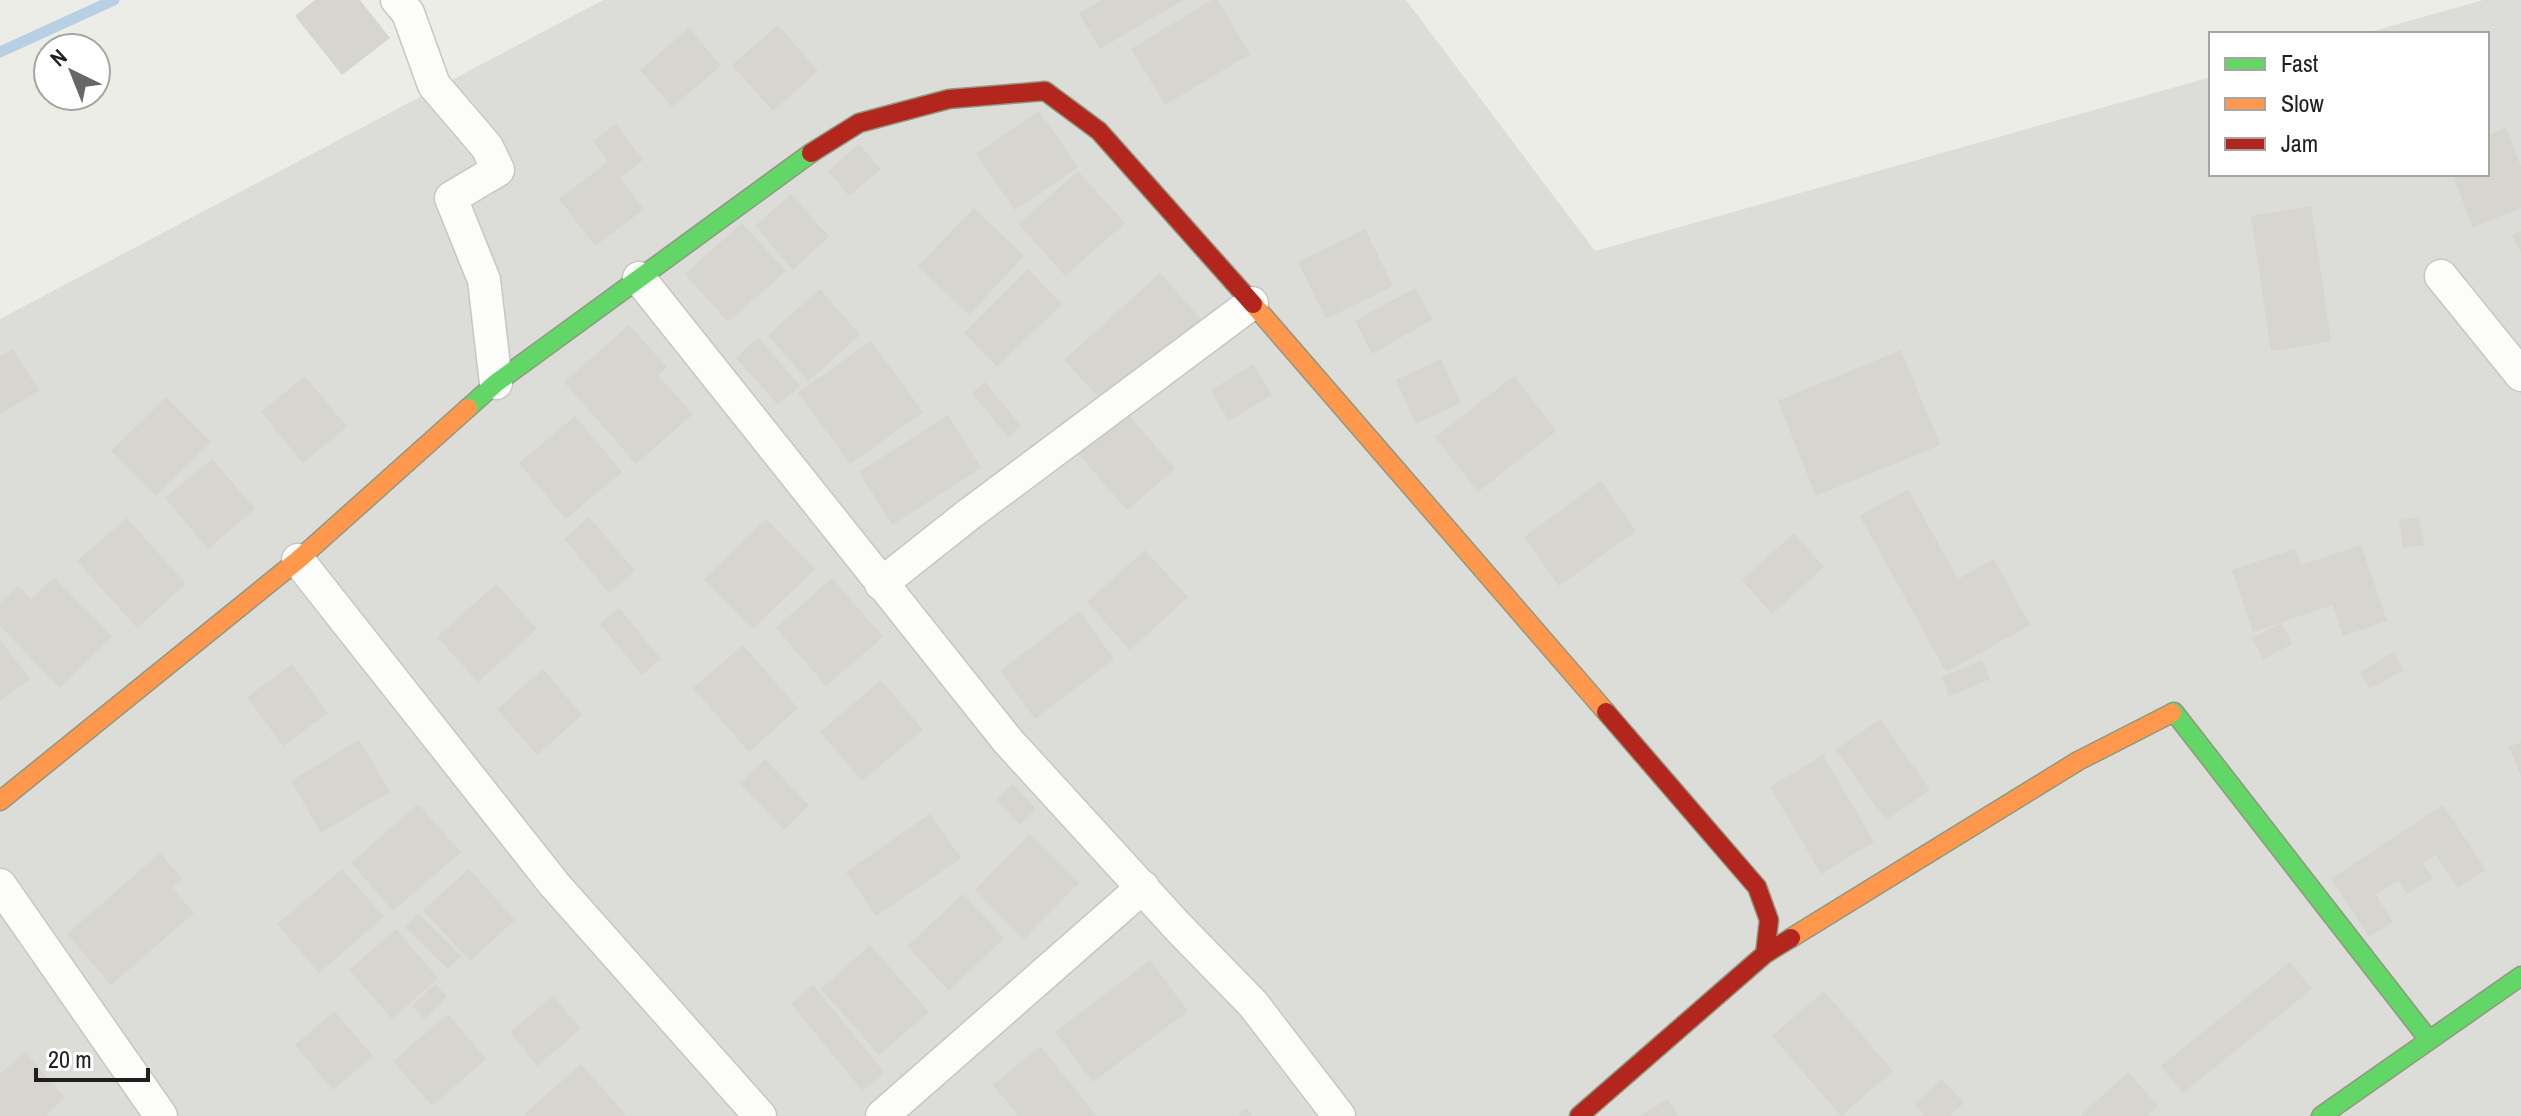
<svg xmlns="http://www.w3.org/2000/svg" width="2521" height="1116" font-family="'Archivo Narrow',sans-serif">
  <rect width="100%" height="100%" fill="#edede7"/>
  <path fill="#dcdcd9" d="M603,0h803l189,251 616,-174v97h276v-140h-124l120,-34h38v1116h-2521v-797z"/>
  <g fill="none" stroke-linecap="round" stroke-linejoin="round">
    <path stroke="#b8d0e3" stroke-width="11" d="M0,52l114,-52"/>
  </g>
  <path fill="#d6d5cf" d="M315,0h45l30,38 -48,37 -47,-59z
    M1101,0h82l-83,49 -21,-36z
    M1212,0h6l32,54 -85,51 -34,-56z
    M778,25l40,46 -45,40 -41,-46z
    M689,28l32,38 -49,41 -32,-37z
    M1039,111l39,56 -63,43 -39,-56z
    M616,124l27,36 -23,18 24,31 -49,37 -36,-47 49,-37 -15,-21z
    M2506,128l15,39v41l-48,19 -21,-53h35v-38z
    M859,144l22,25 -32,27 -21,-25z
    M1078,171l47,52 -60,53 -46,-52z
    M791,194l38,43 -36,33 -38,-44z
    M2311,206l20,135 -60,10 -20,-135z
    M974,208l50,48 -55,59 -51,-49z
    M742,223l44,48 -58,51 -43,-48z
    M1365,229l28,57 -67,33 -28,-57z
    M2521,231v22l-9,-18z
    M1028,269l34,35 -65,63 -33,-34z
    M1160,273l42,47 -96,85 -42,-45z
    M1415,288l18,31 -61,35 -17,-33z
    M820,289l40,46 -52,46 -40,-46z
    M629,325l38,42 -9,8 35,39 -57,50 -72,-82z
    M758,337l42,49 -22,19 -42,-47z
    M871,341l52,71 -73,52 -52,-71z
    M12,349l27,41 -39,25v-58z
    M1901,350l39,95 -124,51 -38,-95z
    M1441,359l20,44 -45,21 -20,-44z
    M1253,364l19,31 -43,26 -18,-31z
    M305,376l42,51 -44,36 -42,-51z
    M1514,376l42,55 -78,61 -43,-55z
    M985,382l36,44 -13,11 -36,-44z
    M166,397l45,45 -55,54 -45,-45z
    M1120,405l55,64 -48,41 -55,-63z
    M948,415l33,53 -89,57 -33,-53z
    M575,416l47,56 -56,47 -47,-56z
    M212,459l43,50 -47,40 -43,-51z
    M1601,481l35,50 -77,55 -35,-49z
    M1908,489l50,90 36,-20 36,66 -84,47 -86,-156z
    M589,517l46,54 -26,22 -45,-54z
    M2419,517l5,28 -21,3 -4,-28z
    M127,518l59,66 -49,44 -60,-67z
    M766,519l49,50 -62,60 -49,-50z
    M1794,533l30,34 -52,47 -30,-34z
    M2361,545l26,76 -44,15 -10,-31 -80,27 -21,-62 63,-21 6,16z
    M1145,550l43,47 -58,53 -43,-48z
    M54,577l58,60 -52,51 -60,-62v-23l18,-17 13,13z
    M832,578l51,59 -57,49 -50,-58z
    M496,584l41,45 -59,53 -41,-45z
    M619,608l42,51 -19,16 -42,-51z
    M1079,611l35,48 -79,60 -35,-48z
    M2282,623l10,21 -29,15 -11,-21z
    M0,640l30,39 -30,22z
    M743,645l55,63 -49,44 -56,-64z
    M2394,652l10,18 -34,19 -10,-17z
    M1982,660l8,19 -41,17 -7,-19z
    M292,664l36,49 -45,33 -36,-49z
    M543,669l39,46 -45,40 -40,-46z
    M881,680l42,50 -61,51 -42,-49z
    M1880,719l50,71 -44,30 -50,-70z
    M359,740l31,52 -69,41 -30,-52z
    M2521,742v34l-12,-29z
    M1823,755l51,87 -53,32 -51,-87z
    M765,759l44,46 -25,25 -44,-47z
    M1013,784l23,25 -16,16 -24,-25z
    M418,804l43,48 -68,59 -42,-48z
    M2443,805l43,65 -28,18 -22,-33 -13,8 10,15 -26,16 -9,-13 -22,14 17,27 -24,15 -38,-58z
    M930,814l31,44 -85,58 -30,-44z
    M1030,834l49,49 -55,56 -49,-49z
    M160,853l22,26 -10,9 22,25 -83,72 -44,-51z
    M342,869l42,48 -65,56 -42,-49z
    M469,869l46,51 -45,41 -47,-51z
    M963,894l41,44 -55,53 -42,-45z
    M418,913l43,43 -13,13 -43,-42z
    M396,929l42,49 -46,41 -43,-49z
    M870,945l59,67 -50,43 -58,-66z
    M1150,960l38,51 -95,71 -38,-50z
    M2290,962l22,27 -129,104 -22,-27z
    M435,984l12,13 -23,22 -12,-13z
    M813,985l71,87 -21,19 -72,-87z
    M1824,991l69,80 -52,45 -69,-80z
    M553,996l28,33 -44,37 -27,-34z
    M334,1011l39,45 -40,34 -38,-45z
    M448,1014l38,45 -54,47 -39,-45z
    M1040,1046l57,70h-78l-26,-31z
    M25,1052l40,46 -20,18h-45v-42z
    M581,1064l46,52h-105z
    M2128,1072l30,34 -11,10h-67z
    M1942,1079l22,24 -15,13h-23l-11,-12z
    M1668,1099l10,17h-39z
    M1246,1108l7,8h-16z"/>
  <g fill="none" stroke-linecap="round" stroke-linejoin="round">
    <defs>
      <path id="street" d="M397,0l11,13 26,72 53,62 11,23 -47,28 33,82 12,103
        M2441,276l80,99
        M639,278l369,463 170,186 75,77 86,112
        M298,560l256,324 206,232
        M881,584l87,-69 284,-212
        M0,885l161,231
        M882,1116l261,-229"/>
      <path id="fast" d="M468,408l28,-25 315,-230
        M2172,713l2,-1 255,328
        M2321,1116l200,-140"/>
      <path id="slow" d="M1253,304l353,408
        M0,801l298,-241 170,-152
        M1791,938l287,-177 94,-48"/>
      <path id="jam" d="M811,153l48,-30 90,-24 96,-8 54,40 154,173
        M1606,712l151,175 12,33 -4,34
        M1579,1116l186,-162 26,-16"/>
    </defs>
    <use href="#street" stroke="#c6c6c3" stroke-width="35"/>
    <use href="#fast" stroke="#90997e" stroke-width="21"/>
    <use href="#slow" stroke="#90997e" stroke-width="21"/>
    <use href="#jam" stroke="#90997e" stroke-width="21"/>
    <use href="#street" stroke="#fcfcfb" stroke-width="32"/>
    <use href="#fast" stroke="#63d668" stroke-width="18"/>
    <use href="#slow" stroke="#ff974d" stroke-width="18"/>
    <use href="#jam" stroke="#b3261e" stroke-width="18"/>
  </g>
  <rect x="2209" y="32" width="280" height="144" fill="#ffffff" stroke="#a5a5a5" stroke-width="2"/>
  <rect x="2225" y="58" width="40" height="12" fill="#63d668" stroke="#a5a5a5" stroke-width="2"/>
  <text x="2281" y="72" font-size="24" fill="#1f1f1f">Fast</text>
  <rect x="2225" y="98" width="40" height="12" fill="#ff974d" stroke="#a5a5a5" stroke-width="2"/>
  <text x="2281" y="112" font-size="24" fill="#1f1f1f">Slow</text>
  <rect x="2225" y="138" width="40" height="12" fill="#b3261e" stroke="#a5a5a5" stroke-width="2"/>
  <text x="2281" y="152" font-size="24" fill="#1f1f1f">Jam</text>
  <g transform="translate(72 72) rotate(317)"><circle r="38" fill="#ffffff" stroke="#a5a5a5" stroke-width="2"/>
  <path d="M0-6L14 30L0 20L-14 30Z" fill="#676765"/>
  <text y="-12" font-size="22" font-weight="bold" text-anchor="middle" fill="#1f1f1f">N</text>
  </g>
  <path d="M36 1068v12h112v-12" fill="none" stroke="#1f1f1f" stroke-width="4"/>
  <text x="48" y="1068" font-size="24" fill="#1f1f1f" stroke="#ffffff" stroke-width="6" paint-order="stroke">20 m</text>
</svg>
